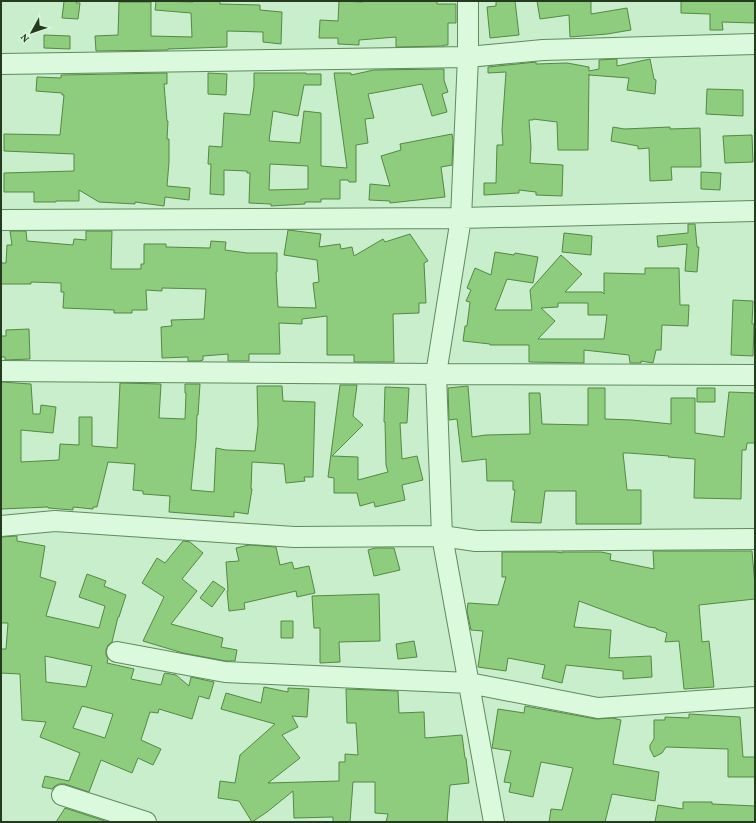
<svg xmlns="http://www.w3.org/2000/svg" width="756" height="823" font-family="'Crimson Pro',serif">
  <rect width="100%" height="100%" fill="#c8eecb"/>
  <path fill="#8ecc7e" stroke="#538943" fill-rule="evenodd" d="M64,1h13l-1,2h4l-2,16 -16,-1z
    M156,1l37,1v-1h27v3l40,1v5l22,2 -1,32 -18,-2v-10l-36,-1v16l-59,2v1l-72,1 -1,-15 23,-1 1,-33h32v34l41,1 -1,-24 -36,-3z
    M339,1l24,1 -1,-1h75v3h19v19h-8v22h-4v1l-48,1v-10l-37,3v5l-21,-1v-6h-19l1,-18 18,1z
    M496,1h19l4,34 -29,3 -3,-31 9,-1z
    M537,1h54v13l36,-6 4,22 -24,4 -37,3 -1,-22 -29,4z
    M681,1h74v22l-33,-1 1,8h-13v-16l-29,-1z
    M44,35l26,1v13l-26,-1z
    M617,59v7l33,-7 4,20 2,1 -1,14 -28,-4 2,-12 -40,-3v-1l-1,76h-30l-1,-28 -24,-3v1h-4l2,27 -1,16 33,2 -1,31 -26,-1v-3l-17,-2v3l-35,2v-12h12l1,-38h6l-1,-15 4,-58 -18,1v-6l48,-5v2l31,-1 22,4v4l10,-2v-9z
    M444,69v11l4,12 -6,2 5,18 -15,4 -10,-32 -54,10 6,24 -9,1 3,24 -12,2v37h-7l-1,-2h-8v19h-19v3h-16v2l-34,2v-2l-22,-1 1,-30h-3v-2l-23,-1v25l-14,-1 1,-30h-3l1,-18 13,1 2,-34 26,2 4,-29v-13h52v1h15v11h-17l-6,31 -25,-5 -4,30 31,2 4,-32 17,2v53l26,2 -13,-95h17v2l23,-5zM270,164l38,2v23l-39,1z
    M167,73v11h-3l3,37h1l-1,18h2v23l-2,24 23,2 -1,12 -24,-3 -1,9 -29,-4v2l-36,-2 -20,-12v11h-23v1h-22v-10h-30v-19l70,-2v-17l-70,-3v-17l56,1 4,-40h-2v-2l-26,-2 1,-14 24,1v-3z
    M208,73l19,1 -1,21 -18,-1z
    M707,89l36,1v26l-37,-2z
    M613,127l11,2 46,-2v2l30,-1 1,39h-30l1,13 -22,1 -1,-33 -11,1v-3l-27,-5z
    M452,134l1,6 -1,25 -11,2 4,30 -55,6v-2l-21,-1 1,-16 20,2 -9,-30 20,-6 -1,-6z
    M752,135l1,27 -28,1 -2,-27z
    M701,172l20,1 -1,17 -19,-1z
    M688,224h7l2,23h2l-2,25 -12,-1 2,-27 -29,3 -1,-11 31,-3z
    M288,230l33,4 -2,13 21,-3 1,5 11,-2 2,9 29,-17 2,3 25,-8 18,27 -4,2 2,40h-7v10l-26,1 1,48h-40v-7h-27v-39l-25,3v5l-23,-1 1,31h-31v7h-21v-7l-25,2v4l-3,1h-12v-4l-26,1 -1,-31 11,-1 -1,-6 33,-1 2,-30 -44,-1v3l-16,-1 1,20h-15v3h-18v-3l-51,-2 1,-16h-3v-9l-30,-1v2h-30v-21h5l1,-18h5l-2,-14h16l1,10 46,4 1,-6 12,1v-9h26l-1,38h30v-5h3v-20h22v3l44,1 1,-7 15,1 -1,8 22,3h30v19h-1l2,35 38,1 -3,-25 6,-1 -2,-22 -33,-5z
    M564,233l28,3 -1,19 -29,-3z
    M495,252l19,3 1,-2 23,4 -5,26 -26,-4 -12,31h37l-2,-20 31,-35 21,19 -17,18h37l2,2v-21l41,1v-6h34l1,37h9l-1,21 -26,-1 -1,25h-5l-3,13 -12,-2v2h-11l-1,-8 -45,-5v13l-55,-1v-17h-39v-1l-27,-3 2,-15h2l3,-24 -4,-1 5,-11 -4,-2 8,-20 16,7zM558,303h30v12h19l-3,24h-66l17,-18 -14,-13 17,-1z
    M733,300l20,1 -1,23h2l-1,32 -22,-1z
    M29,329l1,30 -25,1v-3h-4v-21h5v-6z
    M1,382l30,2 2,30h7l1,-9 15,2 -3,26 -32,-3v32l38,-2 1,-16 19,1v-28h13v29l25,2 3,-65 41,1 -2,34 26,1 1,-26h-1v-9h15l-2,31h-1l-1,25 -5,50 23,2 2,-44 10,2 29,1 3,-26 -1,-39h25l1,15 32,1 -2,75h-9l1,4 -19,2 -2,-19 -32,-2 -1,27h1l-4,25 -14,-2v5l-65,-5 1,-16 -27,-2v-3l-10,-1 2,-26 -27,-2 -11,45h-4v2l-20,-2v3l-25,-2v-1l-47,2z
    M340,385h17l-4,31 10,9 -31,31 26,1v23l30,-8 -2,-7 -1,-43h-1l1,-35 24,1 -2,35h-7l2,36 15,-3 6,24 -21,5 3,15 -30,7 -1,-5 -14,4 -3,-13h-23v-15l-6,-1z
    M468,386l4,51 14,-2 44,-1 -1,-41h11l2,31 46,1v-37h17v31l27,1 39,4v-26h24v35l29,4 5,-45 26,1v50h-8l-1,7h-4l-1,49 -47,-1 1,-39 -27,-2 1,-1 -41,-3h-5l4,37h14v34h-65v-33h-31l-4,32 -30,-1 4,-32h-2v-9h-26l-1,-22 -24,3 -5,-43 -8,1 -1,-32z
    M697,388h18v14h-18z
    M17,536v5l28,5 -5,31 16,5 -10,34 53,12 6,-22 -26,-9 8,-23 19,7 -2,5 22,9 -7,22h-1l-6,25 -4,3 -2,5v5l2,4 -1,4 27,6 -3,10 30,6 3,-11 1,-1 11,2 13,11 2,-9 23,5 -5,17 -10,-3 -7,23 -33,-10 -1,4 -8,-1 -9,28 20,9 -8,16 -15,-7 -6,15 -31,-13 -12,32 -24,-8h-6l-4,2 -3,3 -10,-2 3,-11 24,5 11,-28 -40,-16 6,-15 -24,-2 -2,-46 -19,-1v-24h5l2,-26h-7v-86zM45,656l47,10 -6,21 -40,-5zM82,706l31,8 -8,24 -32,-10z
    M183,541l7,1 13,11 -21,26 15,12 -26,33 52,14 -2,9 16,3 -2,11h-9l-43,-8 -40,-12 21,-44 -22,-14 15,-25 8,5z
    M249,545l27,2 4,18 12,-3 2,7 15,-3 6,27 -18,4 -1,-6 -52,12 1,6 -16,2 -2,-20h1l-2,-29 13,-1 -3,-13z
    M375,548h19l6,22 -26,6 -6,-26z
    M653,551h99l3,34v14l-56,6 3,37 7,-1 5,46 -30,2 -5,-48 -14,1 2,-9 -11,-4v-1l-7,-1 -70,-26 -5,26 37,3 -2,28 42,-2 1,21 -29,2v-8l-57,-6 -4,18 -20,-5 3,-13 -37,-7 -2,13 -28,-4 5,-36 -12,-1 -4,-19 1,-8 30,2 8,-28h-4v-25h54l6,1v-1h39l10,2 -1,6 44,9z
    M213,581l12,8 -13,18 -12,-9z
    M379,594l1,47 -41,1 1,20 -20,1v-35h-6l-2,-32z
    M281,621h12v17h-12z
    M414,641l3,16 -19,2 -2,-15z
    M264,687l24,5v-4l21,1 -2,28 -15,-1 6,11 -16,8 18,23 -32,25 71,-2v-19h6v-8l13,1 -2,-32h-9l-1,-34 52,2 1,22 25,-1 1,26 37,-3 3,23h1l3,25 -19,2 -3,37h-61l2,-8 -13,-1v-31h-22l-3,40h-17v-5l-39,1 -1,-27 -26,21 -15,10 -13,-21 -21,-3 2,-17 15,2 5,-28 35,-31 -54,-15 5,-16 35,10z
    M525,706l71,13 17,-1 8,2 -8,44 46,8 -4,29 -43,-7 -7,28h-56l2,-13 11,1 11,-42 -32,-6 -8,35 -24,-5 2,-9 -7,-1 7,-31 -19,-3 6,-39 26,4z
    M689,714l51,3 3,40h12v20h-27v-28l-62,-2 -4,6 -8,4 -4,-8v-4l4,-6v-19h11v-3l24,1z
    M683,802h29v2l43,2v16h-100l3,-17 25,4z
    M65,808l43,14h-52z"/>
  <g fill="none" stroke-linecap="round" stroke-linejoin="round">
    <defs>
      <path id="minor" d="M468,1v56l-7,161 -25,156 6,162 52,286
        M1,64l467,-7 75,-7 212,-6
        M1,220l460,-2 294,-7
        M1,371l435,3 319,1
        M1,526l54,-5 239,16 148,-1 34,5 279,-2
        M117,652l108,20 244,11 129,25 157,-11
        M62,795l84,27"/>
    </defs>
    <use href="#minor" stroke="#618a5d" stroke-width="22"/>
    <use href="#minor" stroke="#dbf9dd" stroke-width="20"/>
  </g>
  <rect width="756" height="823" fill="none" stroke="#243b20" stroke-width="4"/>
  <g transform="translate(32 32) rotate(230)" stroke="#d7f6da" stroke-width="3" paint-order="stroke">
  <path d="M0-3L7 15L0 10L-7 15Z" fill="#243b20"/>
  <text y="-6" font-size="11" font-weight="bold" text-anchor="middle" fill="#243b20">N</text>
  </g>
</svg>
